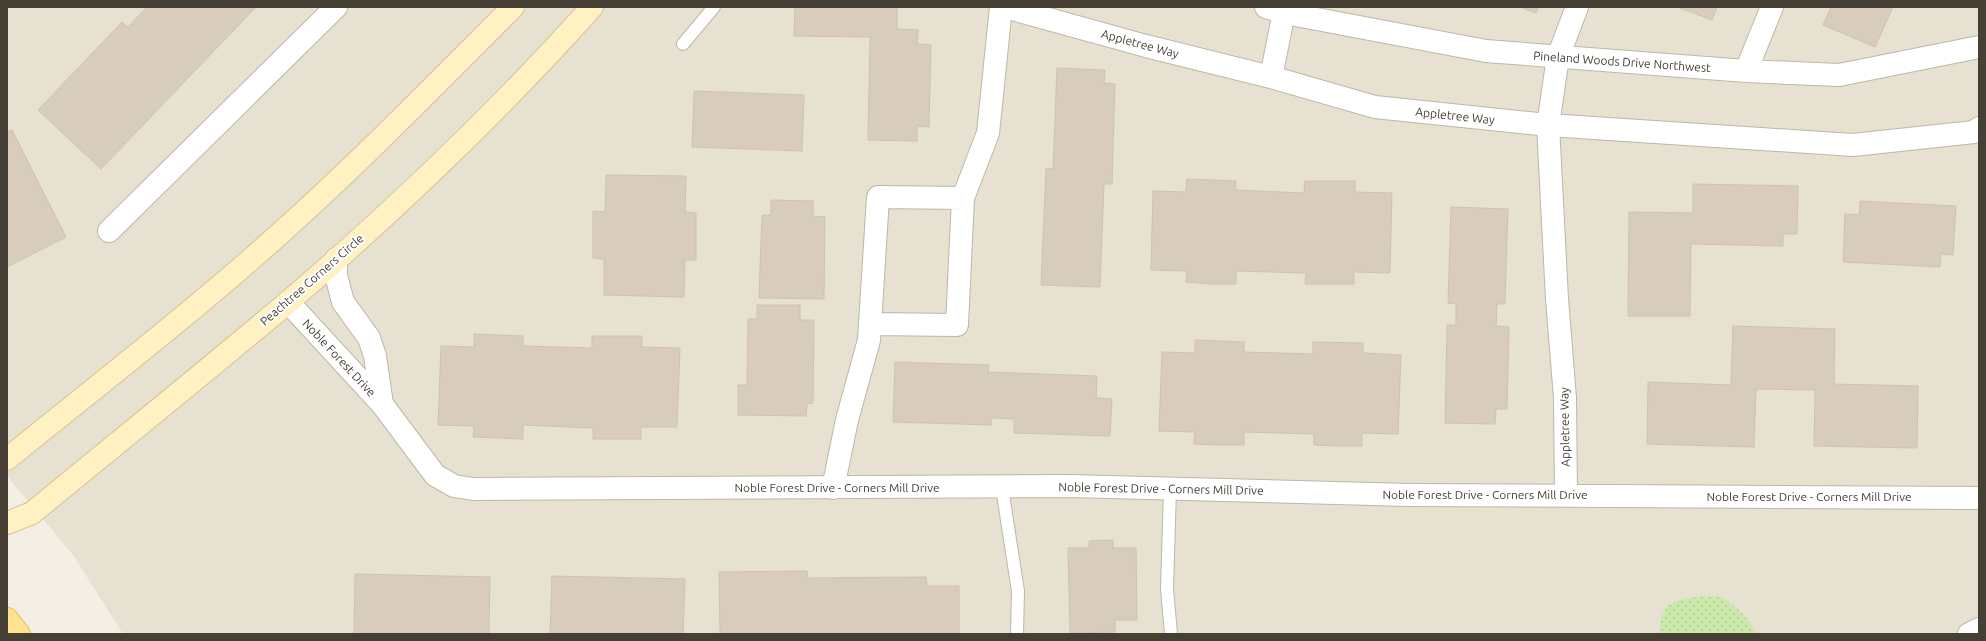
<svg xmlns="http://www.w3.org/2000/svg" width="1986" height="641" font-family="Ubuntu,sans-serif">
  <defs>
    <pattern id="park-dots" width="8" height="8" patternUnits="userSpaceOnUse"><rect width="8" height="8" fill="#cce9ac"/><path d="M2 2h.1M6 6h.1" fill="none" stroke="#b1c995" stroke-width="1.8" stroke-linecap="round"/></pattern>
  </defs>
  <rect width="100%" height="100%" fill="#f3efe4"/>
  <path fill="#e7e1d2" d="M7,7h1972v627h-1856l-50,-79 -66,-79z"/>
  <path fill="url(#park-dots)" d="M1701,596c6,1 16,-1 21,2 14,7 29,22 34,36h-97l2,-16 6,-12 12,-6z"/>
  <path fill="#d8cdbd" stroke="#d0c2ad" d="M147,7h109l-155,162 -63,-59 84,-88 6,5z
    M795,7h102v22l21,1 -1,14 14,1 -2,82 -12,-1v15l-49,-1 2,-103 -76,-1z
    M1520,7h18l-2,6z
    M1677,7h40l-5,13z
    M1831,7h62l-18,40 -52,-22z
    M1057,68l48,2 -1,13 11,1 -3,100h-8l-4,103 -59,-2 5,-117 7,1z
    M694,91l110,4 -2,56 -110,-4z
    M12,130l54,107 -59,30v-135z
    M606,175l80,1 -1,36 11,1v47h-11l-1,37 -80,-2v-36l-11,-1v-47l12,1z
    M1187,179l49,2 -1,9 69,3 1,-12h50v11l37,1 -2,80 -36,-1v12h-49l1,-11 -70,-2v13h-24l-26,-2 1,-11 -36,-1 2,-79 33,1z
    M1693,184l105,2 -1,48h-14v12l-92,-2 -1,72h-62l1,-104 64,1z
    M771,200l42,1v15l12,1 -1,82 -65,-1 3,-83h9z
    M1860,201l96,5 -3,49 -12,-1 -1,13 -97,-5 2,-48 14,1z
    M1451,207l57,2 -3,95h-8l-1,22 13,1 -2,82h-11l-1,15 -50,-1 2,-98h9v-21l-8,-1z
    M757,305h43v15h14l-1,83 -6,1 -1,12 -68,-1v-30h9l1,-66h9z
    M1733,326l102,3 -1,55 84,2 -1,62 -103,-2 1,-56 -59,-1 -2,58 -107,-3 1,-62 83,3z
    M474,334l49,2v10l69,2v-12h50v11l38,1 -3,79h-36v12h-48v-11l-70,-3v14l-24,-1 -26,-1 1,-11 -36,-1 3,-79 33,1z
    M1195,340l49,2v10l69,2v-12l50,1v10l38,2 -3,79 -36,-1v13h-24l-24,-1v-11l-70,-2v13h-24l-26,-1 1,-12 -36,-1 3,-79 33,1z
    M895,362l94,3 -1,7 109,4 -1,22 16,1 -2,37 -96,-3v-14l-23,-1v7l-98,-3z
    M1113,540v8h23l1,72h-22v12l-45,1 -2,-85h21v-7z
    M807,571l1,7 118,-1 1,9h32v48h-239l-1,-62z
    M355,574l135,3 -1,57h-135z
    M552,576l133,3 -2,55h-133z"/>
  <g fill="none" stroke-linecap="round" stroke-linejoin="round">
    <defs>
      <path id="lane" d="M683,44l31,-37
        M1002,488l16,103 -1,43
        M1170,489l-3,100 4,45"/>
      <path id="street" d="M1005,7l141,39 125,31 104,30 173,18 9,174 8,99 1,97
        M1266,7l19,6 201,38 260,20 93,4 140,-28
        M1577,7l-19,50 -10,68 305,20 121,-13 5,-4
        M1746,71l26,-64
        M1271,77l14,-70
        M963,198l25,-65 13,-126
        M109,231l227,-224
        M336,259v16l7,27 26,36 6,18 7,48
        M288,302l94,102 53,71 19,11 19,3 597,-3 339,9 570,3
        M833,488l14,-68 22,-80 9,-143 85,1 -6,127 -86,-1
        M1969,634l10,-5"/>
      <path id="secondary" d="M7,459c90,-73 182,-144 268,-221 83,-74 160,-153 238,-231
        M7,523l25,-10c85,-70 171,-139 255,-210 107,-92 211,-191 305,-296"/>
      <path id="primary" d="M7,619l12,15"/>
    </defs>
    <use href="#lane" stroke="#beb7a7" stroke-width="14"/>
    <use href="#street" stroke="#beb7a7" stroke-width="24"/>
    <use href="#secondary" stroke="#d5c393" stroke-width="24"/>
    <use href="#primary" stroke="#e7c05e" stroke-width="24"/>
    <use href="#lane" stroke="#fff" stroke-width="12"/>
    <use href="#street" stroke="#fff" stroke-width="22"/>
    <use href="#secondary" stroke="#fff1c2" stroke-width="22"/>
    <use href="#primary" stroke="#ffe191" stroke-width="22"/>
  </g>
  <g text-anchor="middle" stroke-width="4" stroke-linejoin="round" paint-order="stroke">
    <g font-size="12" fill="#453f34" stroke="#fff">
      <text transform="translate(1140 44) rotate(15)" y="4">Appletree Way</text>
      <text transform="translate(1622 62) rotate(4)" y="4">Pineland Woods Drive Northwest</text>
      <text transform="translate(1455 116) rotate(6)" y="4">Appletree Way</text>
      <text transform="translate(312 280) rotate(-41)" y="4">Peachtree Corners Circle</text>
      <text transform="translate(339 358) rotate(47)" y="4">Noble Forest Drive</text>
      <text transform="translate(1565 427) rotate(-91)" y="4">Appletree Way</text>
      <text x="837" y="492">Noble Forest Drive - Corners Mill Drive</text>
      <text transform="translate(1161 489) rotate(1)" y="4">Noble Forest Drive - Corners Mill Drive</text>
      <text x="1485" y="499">Noble Forest Drive - Corners Mill Drive</text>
      <text x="1809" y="501">Noble Forest Drive - Corners Mill Drive</text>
    </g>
  </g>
  <rect width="1986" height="641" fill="none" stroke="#453f34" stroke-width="16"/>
</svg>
